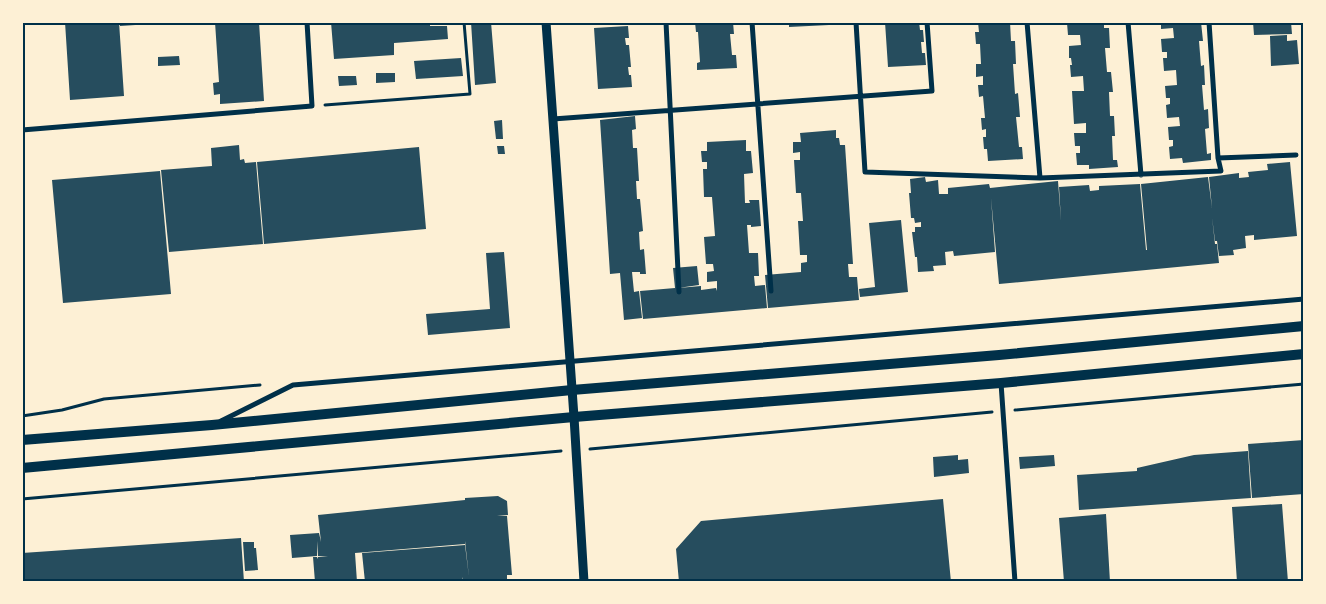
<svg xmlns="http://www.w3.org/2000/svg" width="1326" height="604" font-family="Rubik,sans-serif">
  <rect width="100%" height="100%" fill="#fdf0d5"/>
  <path fill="#264d5e" d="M65,22h54l5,74 -54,4z
    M120,22h31v2l-31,2z
    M215,22h44l5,79 -44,3v-10l-6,1 -1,-12 6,-1z
    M331,22h99v4h17l1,13 -54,4v12l-60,4z
    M471,22h20l5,61 -21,2z
    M695,22h38l1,12h-4l2,21h4l1,13 -40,2v-7l3,-1 -2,-30h-2z
    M789,22h40v3l-40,2z
    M885,22h34l1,8h3l1,12h-3l1,11h3l1,12 -38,2z
    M978,22h32l1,19h4l1,23h-3l2,30 3,-1 2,24h-4l3,30h3l1,12 -35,2 -1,-12h-3l-1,-12h3v-8l-4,1 -1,-12h4l-2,-22 -4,1 -1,-12h5v-9l-7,1v-13h5l-1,-20h-4l-1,-12h4z
    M1104,22v6h5l1,20h-5l2,24h4l2,20h-4l1,24h4l1,20h-3l1,24h4l1,7 -29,2v-4h-12l-1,-12h4v-7h-5l-1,-13h12v-10l-12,1 -2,-33h12l-1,-15 -12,1 -1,-12h2l-1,-7h-2v-12l12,-1 -1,-10h-12l-1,-12z
    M1161,22h40l2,19h-4l2,25 3,-1 1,20h-3l2,25 4,-1 1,19 -4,1 2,25 4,-1v7l-28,3 -1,-5 -12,1 -1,-12 4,-1v-6h-4l-1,-13 12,-1 -1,-9 -12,1 -1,-13 4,-1v-6h-4l-1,-12 12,-1 -1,-15 -12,1 -1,-13h4v-6h-5l-1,-13 13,-1 -1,-10 -12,1z
    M1253,22h38l1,12 -38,1z
    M628,26l1,12h-4l1,7h3l2,22h-3l1,8h2l1,12 -34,2 -4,-61z
    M1287,35v6l10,-1 2,24 -28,2 -1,-30z
    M179,56l1,9 -22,1v-9z
    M461,58l2,18 -47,3 -2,-18z
    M376,73h19v9l-19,1z
    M338,76h18l1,9 -18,1z
    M635,116l1,13 -4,1 1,18h4l2,33h-3l1,18h3l3,32 -4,1 1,18 4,-1 2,25h-6v-2h-8l2,20 5,-1 3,27 -18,2 -4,-47 -10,1 -10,-154z
    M502,120l1,19h-7l-2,-18z
    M836,130v8h3l1,7h5l8,119h-5l1,13h8l2,23 -91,8 -3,-33 36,-3v-9l6,-1v-7h-7l-2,-34h5l-2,-28h-5l-2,-33h6v-8l-7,1v-11h8l-1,-9z
    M746,140v11h5l2,22 -9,1 1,29h5l-1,-3h10l2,26 -10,1v-2h-4l2,28h9l1,23h-5l1,10 10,-1 2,23 -124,11 -3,-28 35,-3 -2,-20 24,-2 2,19 -21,3 23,-2v4l15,-2 1,3v-10l-10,1v-10l7,-1 -1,-7h-7l-2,-27 11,-1 -3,-39h-8l-1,-28h4v-7h-5l-1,-11h6v-9z
    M239,145l1,15 4,-1 1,4 11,-1 7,82 -94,8 -8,-82 51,-4 -1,-18z
    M497,146h7l1,8h-7z
    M419,147l7,82 -162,15 -7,-82z
    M1290,162l7,74 -43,4v-5l-9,1 1,12 -13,2 1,5 -15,1 -2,-15h-2l-3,-24 3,27h2l2,19 -220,21 -8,-86 4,54 -41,4 -1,-5 -8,1 1,13 -13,1 1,5 -16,1 -1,-15h-2l-3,-25h3v-5h6v-5l-6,1 -1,-5h-3l-2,-25h2l-1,-14 15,-2 1,5 12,-2 1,14h9v-6l41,-4 1,4 68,-7 3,40 -2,-34 30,-2 1,6 9,-1v-4l41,-2 6,66h1l-6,-66 67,-7 4,31 -3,-31 30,-4v5l10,-1 -1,-5 20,-2 -1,-6z
    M160,171l11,123 -108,9 -11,-123z
    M901,220l7,72 -48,5 -1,-8 16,-2 -6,-64z
    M504,252l6,76 -82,7 -2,-21 64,-5 -4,-56z
    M1304,440v54l-52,4 -4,-54z
    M1248,451l3,47 -172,12 -2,-35 60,-4v-3l57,-13z
    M958,455v5l10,-1 1,14 -35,4 -1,-20z
    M1054,455l1,11 -35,3 -1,-12z
    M498,496l9,5 1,14 -11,1h10l5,59h-5v7h-44l-1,-5v5h-97l-3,-29 103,-8 4,32 -4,-36v3l-110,9 2,29h-42l-2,-25h4l1,2v-2l10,-1h-10l-1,-15v15l-25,2 -2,-23 29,-2 2,9 -3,-27 147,-15v-2z
    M943,499l8,83h-272l-3,-33 25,-28z
    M1282,504l6,78h-51l-5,-75z
    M1106,514l4,68h-46l-5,-64z
    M241,538l3,44h-222v-29z
    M243,542h11v6h2l2,22 -13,1z"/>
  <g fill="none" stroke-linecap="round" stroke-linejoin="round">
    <path stroke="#003049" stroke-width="3" d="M325,105l145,-11 -6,-72
      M1015,410l289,-26
      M22,416l40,-6 42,-11 156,-14
      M590,449l402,-37
      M22,499l539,-48"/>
    <path stroke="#003049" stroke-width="5" d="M666,22l13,270
      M752,22l19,269
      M856,22l9,150 175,6 181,-7 -3,-13
      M1027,22l13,156
      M1128,22l13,153
      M1209,22l9,136 78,-3
      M553,119l379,-28 -5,-69
      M22,130l290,-24 -5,-84
      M22,214v9
      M1001,383l14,199
      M221,421l72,-36 1011,-86"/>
    <path stroke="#003049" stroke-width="9" d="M546,22l28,395 10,165"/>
    <path stroke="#003049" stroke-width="10" d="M22,440l190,-15 360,-35 427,-35 305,-29
      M22,468l552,-51 427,-34 303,-29"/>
  </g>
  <rect width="1326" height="604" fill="none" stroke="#fdf0d5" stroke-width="48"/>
  <rect x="24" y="24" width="1278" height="556" fill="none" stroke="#003049" stroke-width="2"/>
</svg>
